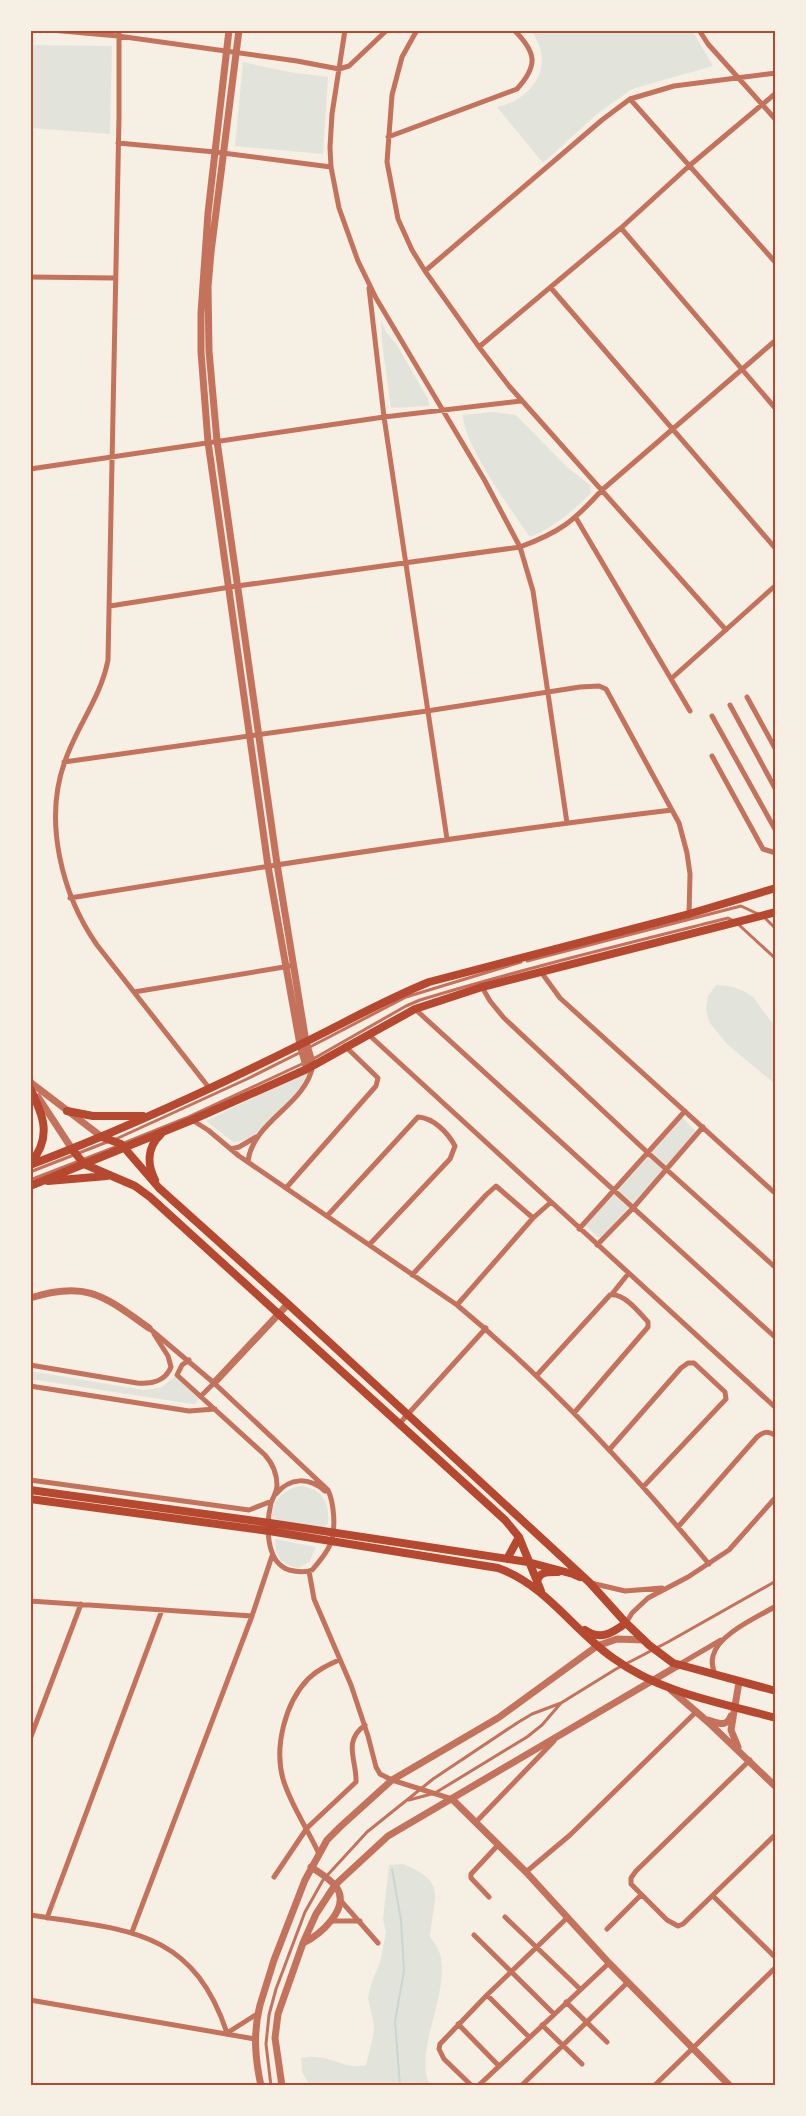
<svg xmlns="http://www.w3.org/2000/svg" width="806" height="2116" font-family="'Archivo Narrow',sans-serif">
  <rect width="100%" height="100%" fill="#f6efe4"/>
  <path fill="#e2e4dc" d="M530,30h162l21,36 -81,23 -35,25 -54,49 -46,-56c7,-2 16,-4 22,-9 25,-17 31,-44 11,-68z
    M33,45l79,1 -2,88 -79,-6z
    M243,62l46,10 39,5 -5,77 -88,-8z
    M381,320l5,12 11,13 31,54 1,7 -38,2 -9,-66z
    M493,412l23,3 51,52 23,18 1,8c-18,18 -38,35 -61,44 -18,-25 -68,-95 -67,-122z
    M716,985l13,1 13,4 11,7 23,31v57l-49,-41 -18,-22 -3,-13 2,-13z
    M309,1071c-10,23 -49,72 -76,71l-27,-21z
    M682,1117l15,16 -97,106 -15,-14z
    M30,1371l113,19 17,-2 15,-11 4,2 20,20 -4,5h-3l-162,-25z
    M301,1486c22,3 29,17 27,38l-8,4 -43,-8 -5,-4c0,-16 14,-28 29,-30z
    M275,1539l41,8 -6,14 -11,7c-18,-3 -24,-11 -24,-29z
    M403,1864c46,19 30,32 27,73 3,4 6,8 8,12 17,37 -28,106 -7,137h-121l-8,-14 -1,-14c29,-6 42,13 65,7l7,-28 1,-13 -6,-26 3,-13 10,-26 5,-27 -3,-13 6,-54z"/>
  <g fill="none" stroke-linecap="round" stroke-linejoin="round">
    <path stroke="#c9d6d2" stroke-width="2" d="M392,1869l9,51 3,51 -9,50 5,65"/>
    <path stroke="#c5725c" stroke-width="3" d="M764,917l12,12
      M738,924l38,35
      M527,961l214,-55 17,8
      M308,1048l98,-51 115,-35
      M313,1059l93,-53 14,-6c102,-31 205,-56 308,-82l4,2
      M116,1139l131,-60 56,-28
      M124,1143l62,-25 118,-55
      M30,1172l77,-30
      M30,1180l88,-34
      M409,1800l26,-7 92,-56 15,-12 19,-22
      M271,2086l-5,-42 3,-29 7,-26 29,-77 18,-32 44,-48 66,-53 84,-56 15,-9 29,-11 55,-34 52,-27 108,-61"/>
    <path stroke="#c5725c" stroke-width="5" d="M51,30l67,6 179,25 42,8 10,-3 38,-36
      M119,30v87l-11,543c-7,37 -31,66 -43,101 -22,60 -3,134 32,184l113,144
      M345,30l-13,84 -2,33 1,20 8,41 19,53 18,37 109,183 35,66 13,44 34,232
      M417,30l-15,27 -10,38 -5,67 11,57 14,31 13,21 54,76 30,39 217,244
      M699,30l9,14 68,76
      M630,99l146,164
      M388,137l129,-48c22,-24 19,-37 -3,-59
      M118,143l97,9 116,15
      M621,228l155,181
      M425,271l177,-151 28,-21 44,-13 102,-13
      M30,277l85,1
      M369,288l15,129 63,422
      M551,288l225,261
      M479,347l142,-119 68,-62 87,-73
      M30,469l354,-52 137,-16
      M576,518l114,193
      M110,606l127,-20 283,-39c40,-15 53,-25 82,-57l174,-150
      M672,678l104,-93
      M747,697l29,53
      M730,705l46,85
      M712,716l64,115
      M712,756l51,93 13,4
      M64,762l363,-51 153,-24 19,-1 7,3 73,134 8,30 3,21 -1,40
      M70,898c200,-33 401,-64 602,-88
      M541,972l19,26 216,196
      M482,987l8,14 14,17 143,134 129,116
      M134,992l156,-26
      M415,1009l361,329
      M368,1034l408,374
      M192,1120l16,10 31,26 218,149c93,77 175,166 252,259
      M231,1149l8,-2 17,-10
      M248,1161c5,-40 58,-56 65,-96
      M286,1188l90,-102 2,-8 -33,-32
      M327,1216l91,-99c16,1 30,16 37,29l-5,13 -81,86
      M579,1229l106,-118
      M597,1245l36,-37 70,-81
      M412,1275l74,-80 10,-9 37,32
      M612,1294l16,-20
      M457,1305l76,-87 17,-15
      M149,1328l65,55 114,107c6,13 8,38 3,52 -3,10 -12,20 -19,28 -8,3 -15,2 -23,0 -24,-8 -23,-46 -18,-67 2,-6 6,-11 6,-18 0,-11 -5,-22 -12,-30l-88,-80 5,-10 7,-5
      M30,1365l107,18c14,1 28,-1 34,-16l-3,-11 -14,-22
      M537,1375l73,-80c13,-3 29,17 38,27v5l-74,86
      M30,1386l159,25 26,-2
      M201,1396l13,-13
      M399,1424l87,-96
      M609,1450l72,-82 7,-5h6l31,29 1,7 -83,88
      M30,1480l219,30 23,-9
      M276,1494c14,-17 33,-17 49,-3
      M678,1527l79,-90c7,-6 11,-6 19,-1
      M309,1571l5,28 37,86 17,51 8,31 4,7 12,6 60,19
      M591,1583l34,8 37,-3
      M30,1601l222,15
      M626,1623l6,-10 16,-15 40,-21 41,-27 47,-53
      M680,1664l41,-24
      M715,1675c-2,-6 -4,-12 -2,-19 5,-22 45,-39 63,-50
      M30,1739l51,-135
      M750,1760l-114,111 -5,7v6l36,36 11,6 5,-2 93,-90
      M476,1822l78,-81
      M319,1854c-11,-25 -28,-48 -36,-75 -9,-32 2,-76 25,-100 9,-9 20,-14 31,-19
      M526,1872l44,-37 126,-123
      M274,1877l33,-49 49,-46c1,-22 -14,-40 9,-57
      M713,1896l63,62
      M489,1897l-18,-19v-4l28,-30
      M341,1901l37,42
      M30,1915c96,15 162,13 197,118
      M505,1917l75,72
      M47,1918l115,-308
      M330,1921h30
      M607,1929l34,-34
      M132,1932l120,-316 20,-60
      M474,1935l80,79
      M487,1995l42,42
      M30,2000l225,39
      M566,2002l41,40
      M458,2024l40,41
      M542,2025l40,39
      M227,2033l30,-19
      M472,2086l-28,-27 -5,-10 1,-5 47,-49 81,-78
      M478,2086l131,-123
      M521,2086l107,-104
      M654,2086l122,-119"/>
    <path stroke="#c5725c" stroke-width="7" d="M229,30l-21,183 -7,100v39l7,90 60,424 32,179 7,24
      M239,30l-28,222 -3,35 1,64 8,90 60,423 29,178 7,23
      M30,1082l72,55
      M38,1097l34,52
      M30,1298c57,-18 74,-2 119,30
      M214,1383l74,-79
      M671,1690l37,32 68,65
      M708,1720c10,3 18,8 23,-4
      M738,1747l-7,-17 8,-48
      M452,1799l74,73 83,91 121,123
      M303,1943c17,-8 47,-34 34,-55 -6,-9 -17,-15 -26,-21
      M261,2086c-6,-28 -8,-53 -1,-81l14,-45 31,-80 22,-40 14,-14 51,-46 106,-62 99,-72 20,-7 27,1
      M282,2086l-7,-48 3,-24 25,-71 13,-29 19,-29 53,-49 291,-171"/>
    <path stroke="#b5482f" stroke-width="8" d="M30,1088c13,27 23,49 0,76
      M67,1111l26,5h50
      M102,1137l19,7 38,44 129,116 302,279 36,40 23,22 24,18 103,28
      M72,1149l12,15 51,22 15,11 355,323 14,17 22,54
      M30,1165c90,-34 177,-74 263,-117 46,-22 89,-47 136,-66l260,-68 87,-26
      M155,1180c-8,-16 -8,-33 6,-46
      M48,1181l59,-5
      M30,1186l162,-66 115,-51 108,-60 67,-22 294,-75
      M30,1490l240,33 258,39 45,12 7,3
      M30,1499l239,32 229,37c48,17 74,61 115,90 50,36 105,44 163,60
      M507,1559l12,-22
      M537,1582c2,-11 11,-10 21,-10
      M585,1630c16,11 27,3 41,-7"/>
  </g>
  <rect width="806" height="2116" fill="none" stroke="#f6efe4" stroke-width="63"/>
  <rect x="32" y="32" width="742" height="2052" fill="none" stroke="#b5482f" stroke-width="2"/>
</svg>
